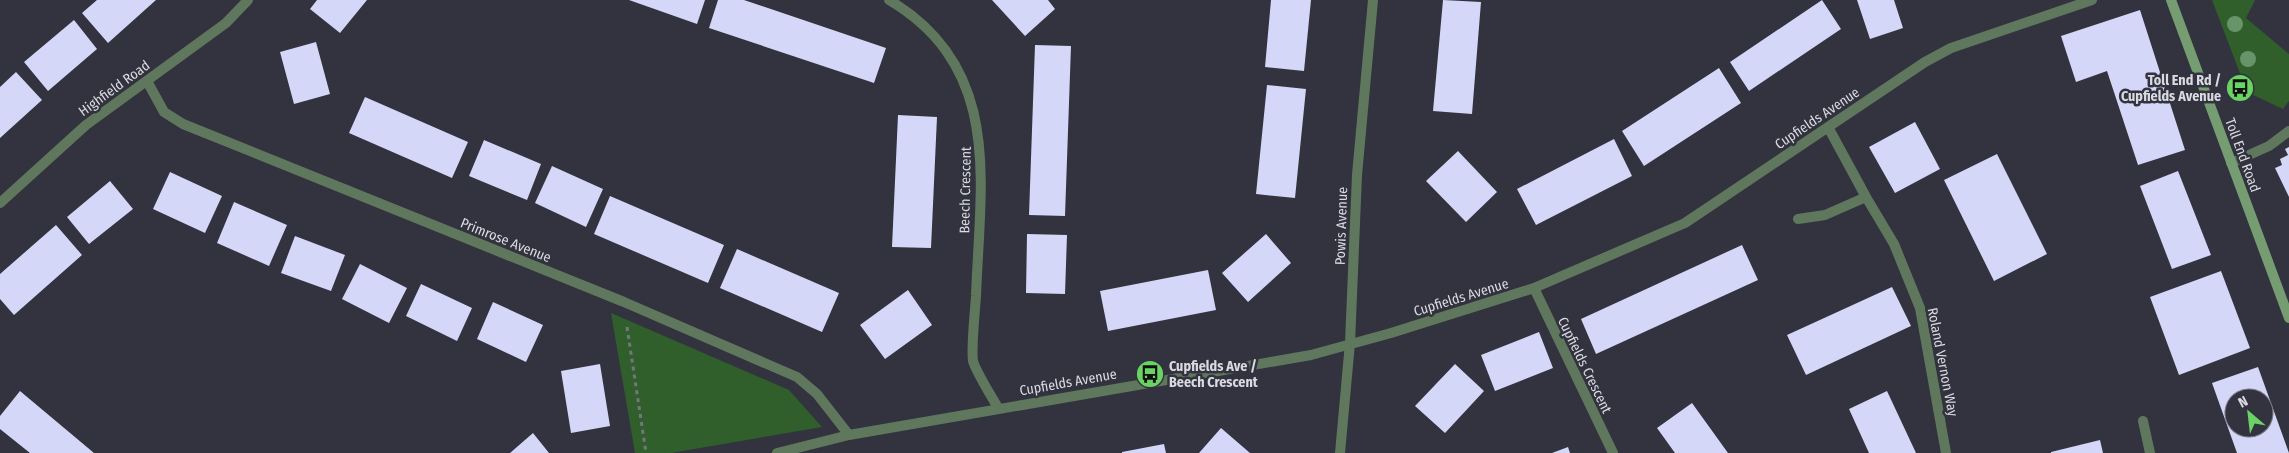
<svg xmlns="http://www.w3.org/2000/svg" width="2289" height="453" font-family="'Fira Sans Condensed',sans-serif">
  <rect width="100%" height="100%" fill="#32333e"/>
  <path fill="#305f2c" d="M2212,0h43l-9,18 43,36v47l-6,8 -36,-17z
    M611,313l178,77 33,37 -151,26h-36z"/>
  <path fill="#d4d7f8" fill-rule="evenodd" d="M97,0h59l-48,43 -26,-30z
    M317,0h50l-27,33 -30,-24z
    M629,0h76l-8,24z
    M718,0h26l142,48 -12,35 -165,-55z
    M992,0h56l7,9 -30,27z
    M1271,0h40l-7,71 -39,-4z
    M1443,0l38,2 -9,112 -39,-3z
    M1822,0l19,29 -92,62 -19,-29z
    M1857,0h37l9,28 -33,11z
    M2140,10l45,140 -47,15 -31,-94 -31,11 -15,-46z
    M74,20l23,29 -49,42 -24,-29z
    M316,42l14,52 -36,10 -14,-52z
    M1035,45l36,1 -6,170 -36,-1z
    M1719,68l22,35 -97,63 -22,-35z
    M16,72l26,28 -42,38v-51z
    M1267,85l39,4 -11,109 -39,-4z
    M365,97l103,45 -16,36 -103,-45z
    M898,115l39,2 -6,131 -39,-1z
    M1915,122l25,47 -45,24 -26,-46z
    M1614,139l18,37 -96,49 -19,-36z
    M484,140l57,24 -14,36 -58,-24z
    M2289,147v50l-14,-29 7,-3 -2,-6 8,-4 -3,-6z
    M1458,151l39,41 -31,30 -40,-41z
    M1997,154l50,100 -53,27 -50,-101z
    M552,166l51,23 -17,38 -51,-24z
    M2178,171l33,84 -39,14 -32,-83z
    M170,172l52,24 -17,37 -52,-24z
    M110,181l23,28 -44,35 -22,-27z
    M610,196l114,49 -16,38 -114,-49z
    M234,202l53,23 -18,41 -52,-23z
    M56,225l26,30 -68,60 -14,-16v-25z
    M1027,234l40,1 -2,59 -39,-1z
    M1266,234l25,29 -43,39 -26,-29z
    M295,236l50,19 -14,36 -50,-18z
    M1742,245l16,35 -162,74 -15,-35z
    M737,249l102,44 -17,39 -102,-44z
    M360,264l47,24 -18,35 -47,-24z
    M1208,270l8,40 -108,21 -8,-40z
    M2221,271l29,77 -71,27 -29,-78z
    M421,284l51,24 -15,33 -51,-25z
    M1892,287l19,39 -105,49 -19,-40z
    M908,290l24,35 -47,34 -25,-34z
    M493,302l50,23 -17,37 -49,-23z
    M1539,332l14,36 -58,23 -14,-36z
    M600,364l10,62 -39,7 -10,-62z
    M1455,364l29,27 -39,42 -30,-27z
    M2258,367l31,86h-52l-25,-70zM2234,398h30v30h-30z
    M20,391l74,62h-64l-30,-24v-13z
    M1887,391l29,62h-47l-20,-44z
    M1692,403l36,50h-53l-18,-25z
    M1221,428l29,25h-51z
    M533,433l16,20h-39z
    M2100,440l3,13h-52v-1z
    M1164,444l2,9h-44v-1z
    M1568,447l2,6h-18z"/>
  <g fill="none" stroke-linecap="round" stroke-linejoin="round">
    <path stroke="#74757e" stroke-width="3" stroke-dasharray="4 4" stroke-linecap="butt" d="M627,327l19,126"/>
    <path stroke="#5f785d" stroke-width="10" d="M889,0c115,68 91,183 87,296 -1,16 -5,51 -3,65 3,11 19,36 25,47
      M147,81l17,31 19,12 441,178 173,75 20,17 32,41
      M1828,127l38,70 28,47 26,64 26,145
      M2231,163l38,-17 20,-15
      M0,203l86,-78 140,-102 22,-23
      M1798,219l27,-4 41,-18
      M1534,288l79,165
      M2143,421l7,32
      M777,453l72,-18 462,-80 80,-22 143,-45 151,-65 240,-161 26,-14 141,-48
      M1340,453l10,-110 7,-168 16,-175"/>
    <path stroke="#769d72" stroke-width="10" d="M2171,0l118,318"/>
  </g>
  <g fill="#689469">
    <circle cx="2235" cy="24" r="8"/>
    <circle cx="2248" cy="59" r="8"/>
  </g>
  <defs>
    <symbol id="bus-disc" viewBox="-11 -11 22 22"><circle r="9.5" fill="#6bd363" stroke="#32333e"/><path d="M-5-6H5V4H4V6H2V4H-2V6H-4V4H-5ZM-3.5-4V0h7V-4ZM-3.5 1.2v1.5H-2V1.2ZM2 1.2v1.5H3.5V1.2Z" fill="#111"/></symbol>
  </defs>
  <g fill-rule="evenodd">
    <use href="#bus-disc" x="2224" y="72" width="32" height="32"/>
    <use href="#bus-disc" x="1134" y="358" width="32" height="32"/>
  </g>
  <g text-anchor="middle" stroke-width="5" stroke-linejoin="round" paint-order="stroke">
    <g font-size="14" font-weight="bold" fill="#dadbe2" stroke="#32333e" text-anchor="end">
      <text x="2221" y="85">Toll End Rd /<tspan x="2221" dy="16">Cupfields Avenue</tspan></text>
      <text x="1169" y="371" text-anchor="start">Cupfields Ave /<tspan x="1169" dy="16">Beech Crescent</tspan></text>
    </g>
    <g font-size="14" fill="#dadbe2" stroke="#32333e">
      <text transform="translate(114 88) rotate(-36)" y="5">Highfield Road</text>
      <text transform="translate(1817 118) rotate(-34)" y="5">Cupfields Avenue</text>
      <text transform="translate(2243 155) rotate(70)" y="5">Toll End Road</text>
      <text transform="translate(965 190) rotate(-89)" y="5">Beech Crescent</text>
      <text transform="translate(1341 226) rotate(-88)" y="5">Powis Avenue</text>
      <text transform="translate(506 240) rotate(22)" y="5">Primrose Avenue</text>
      <text transform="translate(1461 297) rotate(-17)" y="5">Cupfields Avenue</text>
      <text transform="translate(1943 362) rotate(79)" y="5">Roland Vernon Way</text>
      <text transform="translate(1585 365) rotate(64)" y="5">Cupfields Crescent</text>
      <text transform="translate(1068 382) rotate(-10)" y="5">Cupfields Avenue</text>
    </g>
  </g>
  <g transform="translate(2249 413) rotate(332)"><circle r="24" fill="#32333e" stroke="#757680"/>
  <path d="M0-4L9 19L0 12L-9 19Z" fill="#6bd363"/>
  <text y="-8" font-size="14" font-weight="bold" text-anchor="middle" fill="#dadbe2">N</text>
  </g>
</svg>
